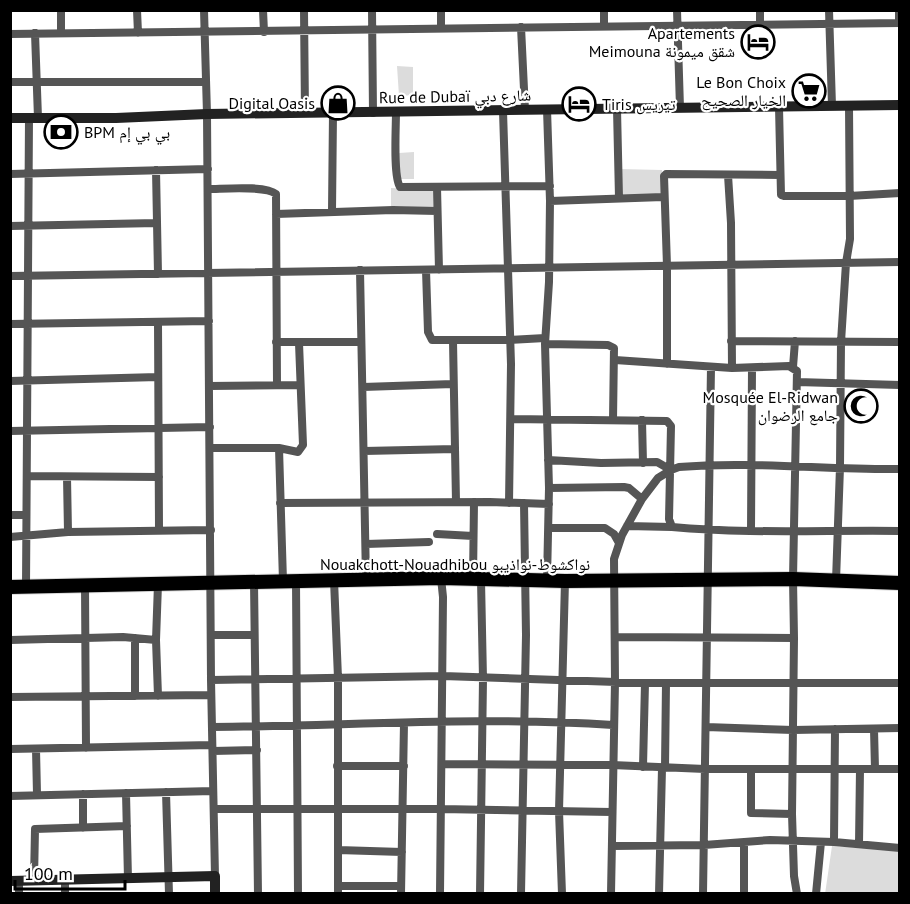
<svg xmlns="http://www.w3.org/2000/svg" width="910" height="904" font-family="'PT Sans','Noto Naskh Arabic',sans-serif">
  <rect width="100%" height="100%" fill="#fff"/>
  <path fill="#dcdcdc" d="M397,66l16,1v28l-14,1z
    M414,152v27h-15v-26z
    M619,169l43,1 1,25 -42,3z
    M391,188l44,2 1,18 -45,-2z
    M832,846l67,4v43l-74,1z"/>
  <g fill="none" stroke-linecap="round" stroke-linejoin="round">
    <defs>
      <path id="highway" d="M10,587l431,-9 124,3 228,-2 107,4"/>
    </defs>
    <use href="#highway" stroke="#dbdbdb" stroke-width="16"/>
    <path stroke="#555" stroke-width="8" d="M61,10v22
      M137,10l1,23
      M204,10l3,104 4,566 4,196
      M263,10l1,22
      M304,10l1,103
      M372,10l1,103
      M441,10v18
      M604,10v16
      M677,10l3,98
      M760,10v15
      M829,10l3,96
      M899,10v13
      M521,27l4,83
      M35,33l3,85
      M10,34l890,-11
      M10,82h195
      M779,107l2,88 3,1h65l51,-3
      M547,109l3,92 -1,81 -4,62 4,144 -2,92
      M617,109l2,89
      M503,111l8,253 -2,139
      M396,112c0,16 -3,64 4,75l150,-1
      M156,170l2,104
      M10,174l198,-5
      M728,175l3,48 1,145
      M437,187l2,83
      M208,189c15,0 58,-4 68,5l1,191
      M550,201l113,-4
      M332,211l1,-98
      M276,214l117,-4 44,1
      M10,226l147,-3
      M360,270l6,310
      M426,270l2,62 4,8h77l36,-2
      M10,276l890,-14
      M158,322l1,207
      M10,324l199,-3
      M453,341l3,161
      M731,341l169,1
      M276,342h85
      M545,344l63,1 6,3 -1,72
      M615,360l117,8 57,-2 8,5 -4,208 1,59 -2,176 2,62 3,18
      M667,364v-98l-3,-90 2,-2 114,1
      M793,367l2,-26
      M10,381l148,-4
      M797,382l103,3
      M209,386l91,-1
      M363,387l90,-3
      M511,419l156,2 4,5 -2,93 3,8c75,7 152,3 228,4
      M642,420l1,43
      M10,431l200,-4
      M210,448h69l19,4 5,-7 -4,-102
      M279,448l4,133
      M364,451l91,-2
      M548,460l53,3 56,-1 14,8
      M27,476l132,1
      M67,477l1,55
      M549,488l75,-1 5,1 13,11
      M280,503l210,-1 59,2
      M10,515h16
      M627,526l45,1
      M549,528h56l9,6 5,9
      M751,531l1,-163
      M437,534l36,2
      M10,537l58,-5 143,-2
      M366,544l63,-2
      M473,579l1,-77
      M334,580l4,98v216
      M296,581l2,313
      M836,581l4,-114 1,-125 5,-79 4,-24 -1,-133
      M254,582l4,312
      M158,584l-2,56 2,56
      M85,585l1,163
      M26,587l3,-469
      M211,635h43
      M615,637l179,1
      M135,638v58
      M10,640l113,-3 33,3
      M211,680l232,-4 202,7h255
      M10,697l201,-2
      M212,727c134,-1 268,-11 401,-2
      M706,727l87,3 107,-2
      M874,729l1,40
      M10,749l202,-4
      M36,749l1,45
      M213,751l44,-1
      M442,764l170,1 93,4h195
      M337,766h67
      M643,767l2,-84
      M665,768l1,-85
      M751,769v44l41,1
      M166,792l3,102
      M126,793l2,86
      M10,796l203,-5
      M214,809h227l171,3
      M83,828v-34
      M834,842l1,-113
      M859,844l1,-75
      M612,846l92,-1 66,-5 64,2 66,6
      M338,850l64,2
      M34,880l1,-51 92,-3
      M19,881v13
      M65,881v13
      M338,886h63
      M401,894l3,-171
      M440,894l3,-297 -2,-19
      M480,894l3,-215 -2,-99
      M521,894l5,-259 -2,-132
      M562,894l-3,-83 6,-230
      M611,894l4,-212 -1,-123 8,-24 20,-36 16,-21 13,-8 8,-3c73,-6 147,3 221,2
      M659,894l3,-126
      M703,894l8,-527
      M744,894v-52
      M816,894l5,-52"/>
    <path stroke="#222" stroke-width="10" d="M10,118h106l91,-4 693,-9
      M10,881l205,-5v18"/>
    <use href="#highway" stroke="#000" stroke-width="14"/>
  </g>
  <defs>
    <symbol id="hotel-ring" viewBox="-11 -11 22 22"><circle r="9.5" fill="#fff" stroke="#000" stroke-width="1.5"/><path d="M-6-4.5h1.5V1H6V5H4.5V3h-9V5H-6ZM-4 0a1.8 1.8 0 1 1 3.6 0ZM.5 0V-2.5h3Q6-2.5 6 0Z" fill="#000"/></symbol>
    <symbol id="supermarket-ring" viewBox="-11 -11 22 22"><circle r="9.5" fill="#fff" stroke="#000" stroke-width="1.5"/><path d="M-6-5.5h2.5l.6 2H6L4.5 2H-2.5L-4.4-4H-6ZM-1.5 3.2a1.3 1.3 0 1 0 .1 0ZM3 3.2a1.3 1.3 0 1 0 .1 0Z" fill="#000"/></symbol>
    <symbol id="shop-ring" viewBox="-11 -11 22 22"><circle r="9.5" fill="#fff" stroke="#000" stroke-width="1.5"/><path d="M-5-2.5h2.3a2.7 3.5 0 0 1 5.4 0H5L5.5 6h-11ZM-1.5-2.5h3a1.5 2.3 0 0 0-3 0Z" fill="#000"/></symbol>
    <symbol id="bank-ring" viewBox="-11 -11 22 22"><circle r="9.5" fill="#fff" stroke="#000" stroke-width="1.5"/><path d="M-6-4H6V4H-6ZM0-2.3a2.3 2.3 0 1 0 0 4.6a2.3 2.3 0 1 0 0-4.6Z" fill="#000"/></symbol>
    <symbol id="mosque-ring" viewBox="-11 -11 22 22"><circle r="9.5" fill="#fff" stroke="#000" stroke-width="1.5"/><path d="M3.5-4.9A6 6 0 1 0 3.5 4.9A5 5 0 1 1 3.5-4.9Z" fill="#000"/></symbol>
  </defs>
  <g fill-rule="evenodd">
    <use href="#hotel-ring" x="739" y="23" width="38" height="38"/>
    <use href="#supermarket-ring" x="790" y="72" width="38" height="38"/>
    <use href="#shop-ring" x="319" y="84" width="38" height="38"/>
    <use href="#hotel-ring" x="560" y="85" width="38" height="38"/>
    <use href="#bank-ring" x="42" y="113" width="38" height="38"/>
    <use href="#mosque-ring" x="842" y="387" width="38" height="38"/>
  </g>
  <g text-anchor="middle" stroke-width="4.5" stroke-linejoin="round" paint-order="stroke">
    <g font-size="16" fill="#000" stroke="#fff" text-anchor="end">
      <text x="735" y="39">Apartements<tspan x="735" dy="18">Meimouna شقق ميمونة</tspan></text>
      <text x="786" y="88">Le Bon Choix<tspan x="786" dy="18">الخيار الصحيح</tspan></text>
      <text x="315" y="109">Digital Oasis</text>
      <text x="602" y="110" text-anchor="start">Tiris تيريس</text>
      <text x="84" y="138" text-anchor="start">BPM بي بي إم</text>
      <text x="838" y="403">Mosquée El-Ridwan<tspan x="838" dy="18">جامع الرضوان</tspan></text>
    </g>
    <g font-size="16" fill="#000" stroke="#fff">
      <text transform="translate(455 96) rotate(-1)" y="6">Rue de Dubaï شارع دبي</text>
      <text x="455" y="570">Nouakchott-Nouadhibou نواكشوط-نواذيبو</text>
    </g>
  </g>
  <rect width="910" height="904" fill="none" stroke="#000000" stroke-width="24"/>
  <path d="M15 880v9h110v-9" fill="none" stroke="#000000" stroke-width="3"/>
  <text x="24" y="880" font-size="18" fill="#000000" stroke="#ffffff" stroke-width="4.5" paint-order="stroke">100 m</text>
</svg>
